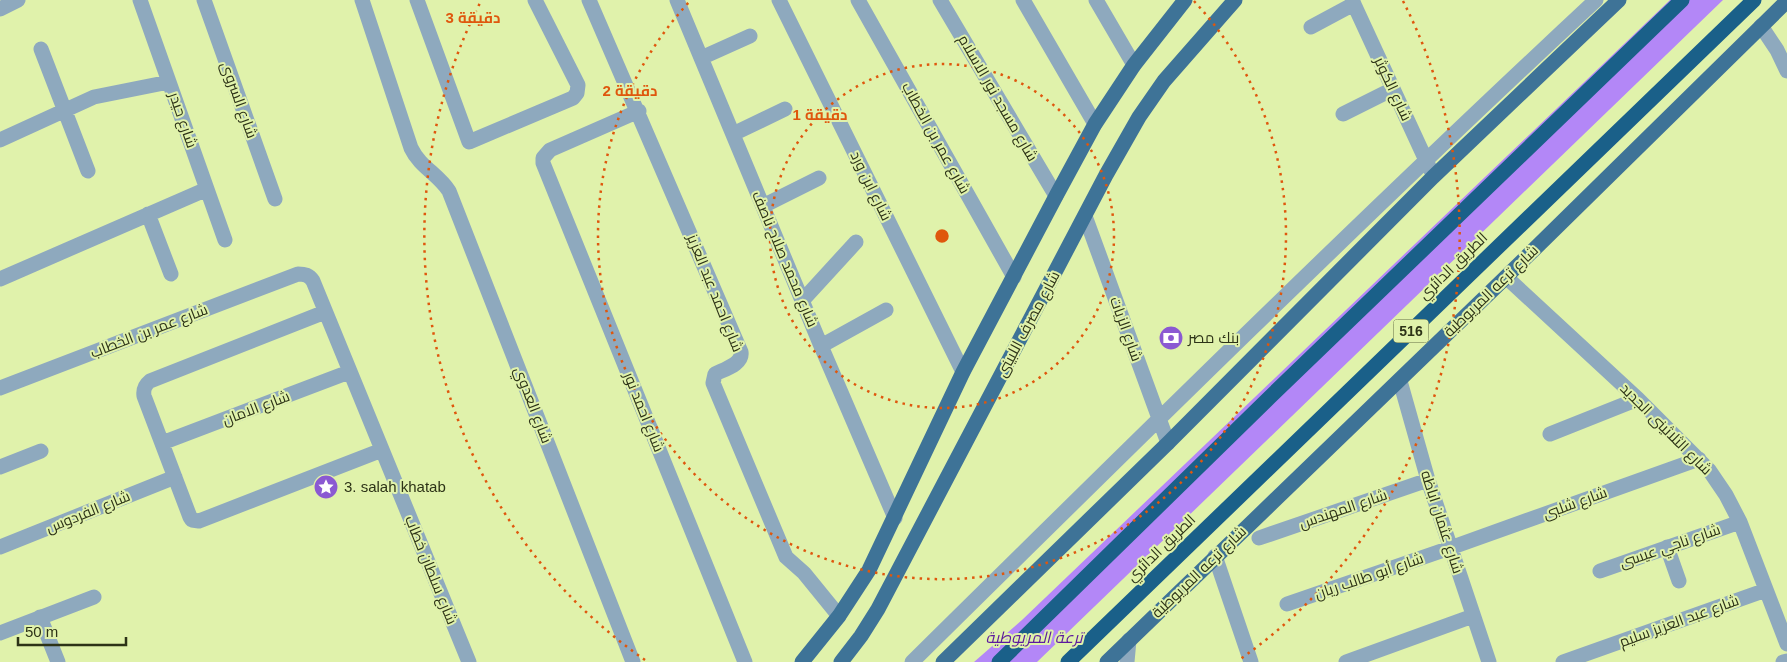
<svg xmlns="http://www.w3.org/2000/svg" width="1787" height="662" font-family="Arial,Cairo,sans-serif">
  <rect width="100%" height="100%" fill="#e0f2ab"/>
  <path fill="#b387f7" d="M1670,0h53l-686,662h-63l48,-42z"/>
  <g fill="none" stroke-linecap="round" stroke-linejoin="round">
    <path stroke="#8ea9be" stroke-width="15" d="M140,0l85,240
      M204,0l71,199
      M362,0l49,148c9,19 27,26 38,43l184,471
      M417,0l52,142 104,-44 4,-5 1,-8 -43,-85
      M589,0l152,352c2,12 -16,17 -26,22l-2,9 73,174 18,16 35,43
      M677,0l144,346 74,172
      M779,0l184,372
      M858,0l156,277
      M940,0l116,196
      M1023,0l72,124
      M1096,0l38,65
      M1352,0l78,169
      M0,9l18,-9
      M1761,26l16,24 10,21
      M1311,27l43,-23
      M41,49l47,122
      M701,58l49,-22
      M639,111l-89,39 -7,8v5l202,499
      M1343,114l50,-25
      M733,134l52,-25
      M0,140l94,-43 75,-15
      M763,206l56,-28
      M148,214l23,60
      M1085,216l83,227
      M1506,277l132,122 71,71 17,25 14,27 47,122
      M0,279l207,-90
      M802,301l54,-59
      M325,312l-175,69c-5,4 -7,8 -6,15l46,121 2,3 7,1 183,-71
      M821,346l65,-36
      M1400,381l28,99 61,182
      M0,388l298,-114c7,0 11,1 15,7l156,381
      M1550,434l88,-35
      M162,443l187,-71
      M0,467l41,-16
      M1259,538l169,-58
      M0,547l175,-70
      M1667,547l12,34
      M1215,556l36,106
      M1600,571l140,-49
      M1287,604l163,-56 249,-89
      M40,617l18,45
      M0,633l94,-36
      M912,662c226,-223 452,-446 684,-662
      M1127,662l2,-22
      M1346,662l127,-46
      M1563,662l203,-72
      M1783,662l4,-1"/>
    <path stroke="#3e7397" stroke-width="15" d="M802,662l37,-46 30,-46 94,-198 93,-176 39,-72 39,-59 51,-65
      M841,662l20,-26 17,-27 228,-434 33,-58 25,-36 71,-81
      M943,662l225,-219 265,-266 186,-177
      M1107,662l399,-385 281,-276"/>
    <path stroke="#1a6089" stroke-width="15" d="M999,662l271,-265 412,-397
      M1068,662l686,-662"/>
  </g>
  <g fill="none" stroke="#df570d" stroke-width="2.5" stroke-dasharray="2.5 5">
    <circle cx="942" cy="236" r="172"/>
    <path d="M1194 1A344 344 0 1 1 690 1"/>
    <path d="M645 660A517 517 0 0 1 481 1M1403 1A517 517 0 0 1 1239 660"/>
  </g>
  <defs>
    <symbol id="bank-disc" viewBox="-11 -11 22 22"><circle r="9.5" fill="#8b59d2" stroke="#e0f2ab"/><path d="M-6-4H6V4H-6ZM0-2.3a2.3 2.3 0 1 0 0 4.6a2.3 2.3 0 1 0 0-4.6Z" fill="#fff"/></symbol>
    <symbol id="sight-disc" viewBox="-11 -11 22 22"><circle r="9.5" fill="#8b59d2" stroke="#e0f2ab"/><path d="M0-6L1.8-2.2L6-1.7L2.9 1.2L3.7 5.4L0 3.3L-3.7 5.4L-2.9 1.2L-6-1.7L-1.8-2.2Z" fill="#fff"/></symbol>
  </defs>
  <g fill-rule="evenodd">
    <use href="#bank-disc" x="1157" y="324" width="28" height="28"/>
    <use href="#sight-disc" x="312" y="473" width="28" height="28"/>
  </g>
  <g text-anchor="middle" stroke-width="4" stroke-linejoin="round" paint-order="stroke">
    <rect fill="#e0f2ab" stroke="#636c43" stroke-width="1" x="1393.5" y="319.5" width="35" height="23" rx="4"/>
    <g font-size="14" font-weight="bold" fill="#2d3317">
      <text x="1411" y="336">516</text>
    </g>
    <g font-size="15" fill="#2d3317" stroke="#e0f2ab">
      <text transform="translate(1393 89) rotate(65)" y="5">شارع الكوثر</text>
      <text transform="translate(998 98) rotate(60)" y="5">شارع مسجد نور الاسلام</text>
      <text transform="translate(239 100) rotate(70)" y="5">شارع السروى</text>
      <text transform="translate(183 120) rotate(71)" y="5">شارع حيدر</text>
      <text transform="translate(936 138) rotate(61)" y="5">شارع عمر بن الخطاب</text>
      <text transform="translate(871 186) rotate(64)" y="5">شارع ابن ورد</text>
      <text transform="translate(785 259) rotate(67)" y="5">شارع محمد صلاح ناصف</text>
      <text transform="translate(1453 266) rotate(-44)" y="5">الطريق الدائري</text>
      <text transform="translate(1491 291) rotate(-44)" y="5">شارع ترعه المريوطية</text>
      <text transform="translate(715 293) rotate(68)" y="5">شارع احمد عبد العزيز</text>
      <text transform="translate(1028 324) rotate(-62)" y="5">شارع مصرف اللبينى</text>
      <text transform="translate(1126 329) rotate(70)" y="5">شارع الزيات</text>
      <text transform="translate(149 331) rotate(-21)" y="5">شارع عمر بن الخطاب</text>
      <text transform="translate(533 405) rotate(69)" y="5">شارع العدوي</text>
      <text transform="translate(256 408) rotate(-21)" y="5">شارع الامان</text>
      <text transform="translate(644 412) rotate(68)" y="5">شارع احمد نور</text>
      <text transform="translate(1666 429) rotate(45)" y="5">شارع الثلاثينى الجديد</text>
      <text transform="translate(1575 503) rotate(-20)" y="5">شارع شلبى</text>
      <text transform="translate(1343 509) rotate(-19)" y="5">شارع المهندس</text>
      <text transform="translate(88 512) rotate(-22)" y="5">شارع الفردوس</text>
      <text transform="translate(1442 522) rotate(72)" y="5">شارع عثمان اباظه</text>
      <text transform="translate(1670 546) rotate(-19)" y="5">شارع ناجي عيسى</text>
      <text transform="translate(1161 548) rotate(-44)" y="5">الطريق الدائري</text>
      <text transform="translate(431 570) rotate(68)" y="5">شارع سلطان خطاب</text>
      <text transform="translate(1199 572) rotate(-44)" y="5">شارع ترعه المريوطية</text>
      <text transform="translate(1369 576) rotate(-19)" y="5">شارع أبو طالب ريان</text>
      <text transform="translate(1679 621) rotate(-20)" y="5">شارع عبد العزيز سليم</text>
    </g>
    <g font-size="15" fill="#2d3317" stroke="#e0f2ab" text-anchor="start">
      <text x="1188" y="343">بنك مصر</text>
      <text x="344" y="492">3. salah khatab</text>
    </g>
    <g font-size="16" font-style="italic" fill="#5c199e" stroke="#e0f2ab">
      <text x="1034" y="643">ترعة المريوطية</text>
    </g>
  </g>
  <circle cx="942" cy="236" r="8" fill="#df570d" stroke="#e0f2ab" stroke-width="2.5"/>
  <g font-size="15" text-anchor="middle" font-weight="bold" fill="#df570d" stroke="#e0f2ab" stroke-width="4" stroke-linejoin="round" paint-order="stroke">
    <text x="473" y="23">3 دقيقة</text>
    <text x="630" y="96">2 دقيقة</text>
    <text x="820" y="120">1 دقيقة</text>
  </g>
  <path d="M18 637v8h108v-8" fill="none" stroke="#2d3317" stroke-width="2.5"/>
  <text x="25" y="637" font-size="15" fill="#2d3317" stroke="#e0f2ab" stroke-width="4" paint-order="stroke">50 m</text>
</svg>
